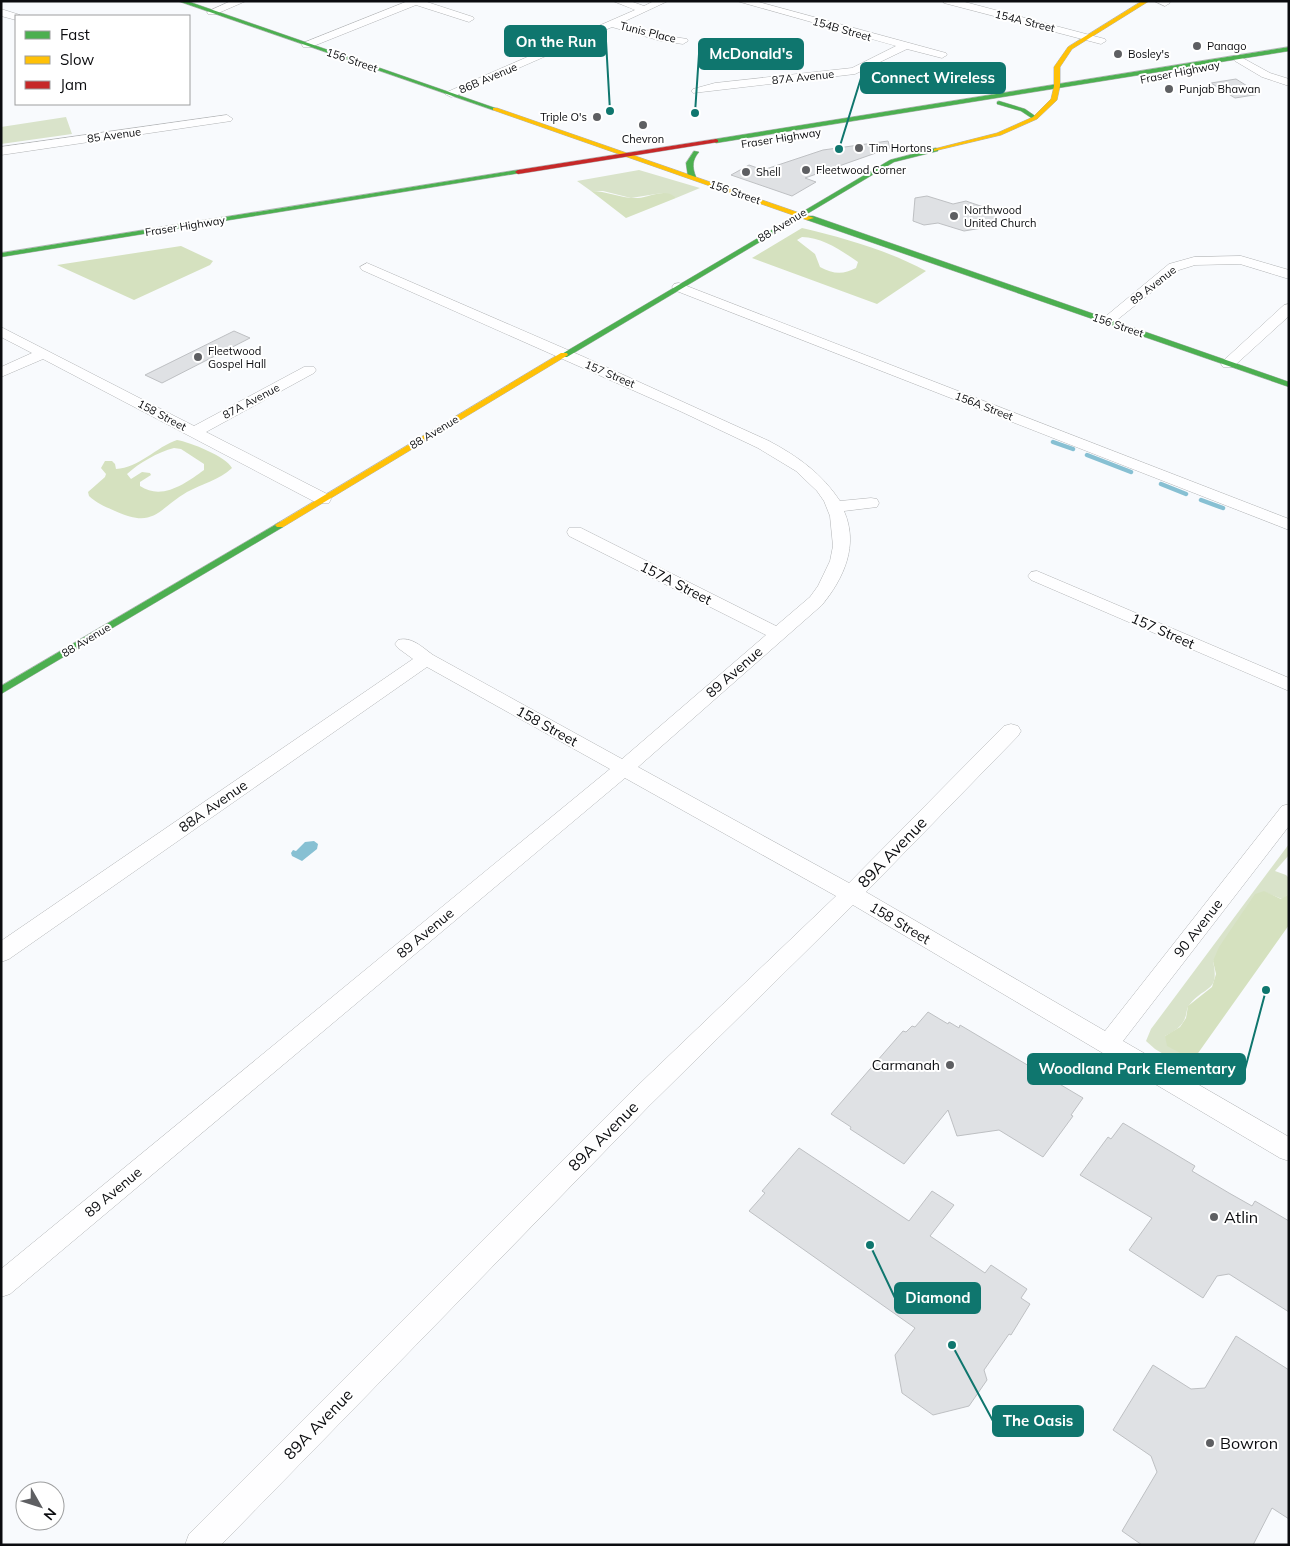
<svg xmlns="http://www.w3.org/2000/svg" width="1290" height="1546" font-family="Mulish,sans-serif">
  <rect width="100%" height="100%" fill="#f8fafd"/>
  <path fill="#d9e3ca" d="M66,117l6,17 -71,10v-17z
    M639,170l61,18 -24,10 -14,-5 -31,5 -28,-7h-12l-14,-10z
    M1289,844v11l-14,16 11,4 3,3v16l-7,5 -18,-7 -51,69c7,32 -8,24 -23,43 -3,3 -3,7 -4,11 -3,12 -12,16 -21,21l21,20h10l-9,12 -32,-19 -9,-8 5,-12z"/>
  <path fill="#d5e1bf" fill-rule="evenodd" d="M591,191c16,0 31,8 47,7 12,-1 28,-11 38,0l-50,20z
    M802,228c42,10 85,22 124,43l-49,33 -125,-46zM802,237c20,0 40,14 56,25l-2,6c-13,7 -23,6 -36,-1l-5,-13 -18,-14z
    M181,246l32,15 -3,4 -76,35 -77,-35z
    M177,440c13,2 50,17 55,28 -13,12 -30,16 -45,24 -30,18 -33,37 -72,19 -9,-4 -19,-8 -26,-15l-1,-4 17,-15 1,-3 -5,-6 4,-7h7l3,3 1,5c23,-1 40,-22 61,-29zM174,448l7,1 23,15v6c-18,13 -42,31 -64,16v-4l11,-7 -1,-2 -8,-1 -11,7 -4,-5c12,-11 31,-22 47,-26z
    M1264,891l17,8 8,-5v31l-93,131h-10l-19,-10 -2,-10 15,-9 6,-9 2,-12 24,-19 4,-13 -3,-13 6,-14 36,-53z"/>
  <path fill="#87c0d3" d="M314,841l4,3 -1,5 -15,12 -10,-5 -1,-3 2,-3 3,1 9,-9z"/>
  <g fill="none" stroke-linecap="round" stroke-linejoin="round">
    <path stroke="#87c0d3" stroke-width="4.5" d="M1053,442l20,7
      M1087,455l44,17
      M1161,484l25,10
      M1201,500l22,8"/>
  </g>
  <path fill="#dfe1e4" stroke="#bec0c3" d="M1236,79l24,15 -25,4 -24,-15z
    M888,141l2,7 -85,30 11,4 -24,14 -61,-21 18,-10 14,5 60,-20z
    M927,196l26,8 13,-3 29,10 -1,15 -30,5 -26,-8 -14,2 -11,-4 2,-23z
    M234,331l16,7 -88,45 -17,-8z
    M928,1012l20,12 1,-2 10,6 1,-3 123,73 -12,17 2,1 -30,41 -44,-27 -42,6 -9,-26 -44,54 -54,-35 1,-2 -20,-13 72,-83 3,1 6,-6 3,1z
    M1123,1123l72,43 -3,5 37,22 23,13 3,-5 34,20v91l-60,-38 -12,2 -14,22 -74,-48 23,-32 -72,-43 28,-38 3,2z
    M799,1148l110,73 23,-30 22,14 -24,31 55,37 6,-8 36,24 -6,9 9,6 -19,31 -2,-1 -25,36 3,10 -18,26 -36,9 -31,-22 -7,-38 20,-27 -166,-117 16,-18 -3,-2z
    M1236,1336l53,34v149l-17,-11 -19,37h-111l-20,-14 35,-59 -6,-16 -38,-26 40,-65 38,24 14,-1z"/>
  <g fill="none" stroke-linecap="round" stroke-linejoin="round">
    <defs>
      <path id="street" d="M231,1h15l-30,13h-8l-1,-2z
        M408,1h16l49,16 1,2 -5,3 -53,-17 -105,42h-8l-1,-2 1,-2z
        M613,1h17l14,5 10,-5h14l-47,22 41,12 25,4 1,2 -5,3 -22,-3 -49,-14 -157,69 -4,1 -6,-3 2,-2 188,-82z
        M737,1h18l191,52 1,2 -5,3 -35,-9 -52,25 -162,19 -2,-2 2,-2 22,-6 137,-15 44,-22z
        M943,1h18l144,38 1,2 -5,3 -157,-41z
        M1154,1h15l1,2 -5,3z
        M1,9l19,6 1,1h-5v4l-15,-4z
        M1239,56l31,17 19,6v7l-27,-9 -27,-16 -2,-2z
        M227,115l6,4 -2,2 -230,34v-8z
        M1241,256l48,14v9l-49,-15 -45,1 -16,5 -67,54h-10l-2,-3 69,-57 25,-7z
        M367,263l217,94 185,84c30,16 53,33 71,60l31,-3 6,1 2,4 -2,4 -33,4c15,34 0,67 -22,94l-184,162 211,116 155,-157 7,-2 7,2 3,5 -3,5 -152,156 239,139 177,-225 7,-2v22l-166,215 166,96v24l-9,-3 -427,-253 -204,201 -428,439h-36l4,-11 442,-442 205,-196 -211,-118 -615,516 -9,3v-28l609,-500 -183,-102 -418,292 -8,3v-21l412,-282 -15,-11 -3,-4 3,-4c13,-4 24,7 35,15l189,104 144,-124 -197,-99 -2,-4 2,-4h12l195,98 34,-29 8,-11 12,-25 3,-15 -3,-30 -6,-15 -7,-10 -21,-20 -38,-23 -76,-36 -320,-142 -2,-3z
        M679,283l610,236v11l-615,-240 -2,-3 2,-3z
        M1289,304v12l-56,51h-10l-2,-3 2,-3 61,-56z
        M1,327l193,99 110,-59h10l2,3 -2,3 -108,59 123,63 2,4 -2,4h-12l-274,-144 -42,18v-10l31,-14 -31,-16z
        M1037,571l252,107v13l-258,-111 -3,-4 3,-4z"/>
      <path id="fast" d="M178,1h9l311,108 -5,1z
        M1289,47v4l-573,92 -3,-2 3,-2z
        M999,101l26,8 13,9 -5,1 -12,-8 -24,-7v-2z
        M936,148l2,1v2l-44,11 -327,195h-6l-1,-2 330,-195z
        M694,151l5,1c-7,8 -7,15 -3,25l-4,2 -4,-2 -2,-14z
        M518,170l3,2 -1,1 -519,84v-4z
        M807,216h6l476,166v5l-482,-167z
        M280,522l3,1v4l-282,167v-8z"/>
      <path id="slow" d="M1142,1h7l-77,48 -12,18v19l-3,14 -20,19 -36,16 -67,16v-2l63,-16 36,-16 18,-18 3,-13v-19l14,-20z
        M493,108h4l317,110 -7,2 -314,-110z
        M561,353h6l1,2 -285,172h-6l-2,-2z"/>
      <path id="jam" d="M716,139l2,1v2l-200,32 -3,-2 3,-2z"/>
    </defs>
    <use href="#street" stroke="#b2b4b6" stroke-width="1"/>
    <use href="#fast" stroke="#b2b4b6" stroke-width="1"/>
    <use href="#slow" stroke="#b2b4b6" stroke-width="1"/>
    <use href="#jam" stroke="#b2b4b6" stroke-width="1"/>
    <use href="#street" fill="#fefeff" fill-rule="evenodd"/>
    <use href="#fast" fill="#4caf50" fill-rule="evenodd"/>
    <use href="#slow" fill="#ffc107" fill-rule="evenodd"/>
    <use href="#jam" fill="#c62828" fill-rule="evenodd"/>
  </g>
  <g fill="#5e5f62" stroke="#fff" stroke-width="2">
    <circle cx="1197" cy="46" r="5"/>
    <circle cx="1118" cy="54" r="5"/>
    <circle cx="1169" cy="89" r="5"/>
    <circle cx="597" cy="117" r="5"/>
    <circle cx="643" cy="125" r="5"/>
    <circle cx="859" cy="148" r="5"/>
    <circle cx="806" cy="170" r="5"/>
    <circle cx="746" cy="172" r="5"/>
    <circle cx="954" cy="216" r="5"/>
    <circle cx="198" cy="357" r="5"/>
    <circle cx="950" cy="1065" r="5"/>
    <circle cx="1214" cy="1217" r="5"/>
    <circle cx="1210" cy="1443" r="5"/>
  </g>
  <g text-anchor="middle" stroke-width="4" stroke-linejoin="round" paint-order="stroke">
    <g font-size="11" fill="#0b0c0f" stroke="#fff">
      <text transform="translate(1025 21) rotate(14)" y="4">154A Street</text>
      <text transform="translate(842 29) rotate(16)" y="4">154B Street</text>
      <text transform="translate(648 32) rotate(14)" y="4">Tunis Place</text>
      <text transform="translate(352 60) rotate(19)" y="4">156 Street</text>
      <text transform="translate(1180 72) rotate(-11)" y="4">Fraser Highway</text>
      <text transform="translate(803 77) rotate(-6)" y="4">87A Avenue</text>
      <text transform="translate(488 78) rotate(-23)" y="4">86B Avenue</text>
      <text transform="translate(114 135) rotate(-8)" y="4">85 Avenue</text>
      <text transform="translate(781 138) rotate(-9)" y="4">Fraser Highway</text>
      <text transform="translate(735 192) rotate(19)" y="4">156 Street</text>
      <text transform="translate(782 225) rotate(-31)" y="4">88 Avenue</text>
      <text transform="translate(185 226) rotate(-9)" y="4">Fraser Highway</text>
      <text transform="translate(1153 285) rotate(-38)" y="4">89 Avenue</text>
      <text transform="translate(1118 325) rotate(19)" y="4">156 Street</text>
      <text transform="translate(610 374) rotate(23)" y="4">157 Street</text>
      <text transform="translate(251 401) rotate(-28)" y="4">87A Avenue</text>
      <text transform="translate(984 406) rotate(21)" y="4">156A Street</text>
      <text transform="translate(162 415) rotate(28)" y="4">158 Street</text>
      <text transform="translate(434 432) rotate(-31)" y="4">88 Avenue</text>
      <text transform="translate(86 640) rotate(-31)" y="4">88 Avenue</text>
    </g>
    <g font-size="11" fill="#0b0c0f" stroke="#fff" text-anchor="start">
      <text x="1207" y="50">Panago</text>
      <text x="1128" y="58">Bosley's</text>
      <text x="1179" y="93">Punjab Bhawan</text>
      <text x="587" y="121" text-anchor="end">Triple O's</text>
      <text x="643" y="143" text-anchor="middle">Chevron</text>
      <text x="869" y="152">Tim Hortons</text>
      <text x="816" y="174">Fleetwood Corner</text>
      <text x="756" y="176">Shell</text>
      <text x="964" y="214">Northwood<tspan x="964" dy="13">United Church</tspan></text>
      <text x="208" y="355">Fleetwood<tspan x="208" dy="13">Gospel Hall</tspan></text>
    </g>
    <g font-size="14" fill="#0b0c0f" stroke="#fff">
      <text transform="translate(676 583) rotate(27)" y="5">157A Street</text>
      <text transform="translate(1163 631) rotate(24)" y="5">157 Street</text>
      <text transform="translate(734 672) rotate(-41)" y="5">89 Avenue</text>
      <text transform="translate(547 726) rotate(29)" y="5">158 Street</text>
      <text transform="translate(213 806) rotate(-35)" y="5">88A Avenue</text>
      <text transform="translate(900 923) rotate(31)" y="5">158 Street</text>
      <text transform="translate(1198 928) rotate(-52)" y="5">90 Avenue</text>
      <text transform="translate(425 933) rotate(-40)" y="5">89 Avenue</text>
      <text transform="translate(113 1192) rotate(-40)" y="5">89 Avenue</text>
    </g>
    <g font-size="14" fill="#0b0c0f" stroke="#fff" text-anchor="end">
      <text x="940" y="1070">Carmanah</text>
    </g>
    <g font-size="16" fill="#0b0c0f" stroke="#fff">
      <text transform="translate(892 852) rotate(-46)" y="6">89A Avenue</text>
      <text transform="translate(603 1136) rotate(-45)" y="6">89A Avenue</text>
      <text transform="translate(318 1424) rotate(-46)" y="6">89A Avenue</text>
    </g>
    <g font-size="16" fill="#0b0c0f" stroke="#fff" text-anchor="start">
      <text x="1224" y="1223">Atlin</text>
      <text x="1220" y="1449">Bowron</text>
    </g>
  </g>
  <path fill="none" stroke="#0f766e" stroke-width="2" d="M610 111L606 41M695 113L699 54M839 149L861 78M1266 990L1245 1069M870 1245L895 1298M952 1345L993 1421"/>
  <g fill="#0f766e" stroke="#fff" stroke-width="2">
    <circle cx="610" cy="111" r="5"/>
    <circle cx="695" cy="113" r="5"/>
    <circle cx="839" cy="149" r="5"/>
    <circle cx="1266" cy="990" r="5"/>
    <circle cx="870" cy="1245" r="5"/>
    <circle cx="952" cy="1345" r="5"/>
  </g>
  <g fill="#0f766e" stroke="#0f766e" stroke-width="2">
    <rect x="505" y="26" width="101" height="30" rx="5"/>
    <rect x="699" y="39" width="104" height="30" rx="5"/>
    <rect x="861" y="63" width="144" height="30" rx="5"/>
    <rect x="1028" y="1054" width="217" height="30" rx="5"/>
    <rect x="895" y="1283" width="85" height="30" rx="5"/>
    <rect x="993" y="1406" width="90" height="30" rx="5"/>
  </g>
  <g font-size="15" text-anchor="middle" font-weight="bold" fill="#fff">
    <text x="556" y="47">On the Run</text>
    <text x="751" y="59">McDonald's</text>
    <text x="933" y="83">Connect Wireless</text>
    <text x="1137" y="1074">Woodland Park Elementary</text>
    <text x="938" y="1303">Diamond</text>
    <text x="1038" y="1426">The Oasis</text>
  </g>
  <rect width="1290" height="1546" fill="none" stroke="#0b0c0f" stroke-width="5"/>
  <rect x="15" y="15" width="175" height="90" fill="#ffffff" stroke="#9d9e9f"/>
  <rect x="25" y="31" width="25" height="8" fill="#4caf50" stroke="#9d9e9f"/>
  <text x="60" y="40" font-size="15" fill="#0b0c0f">Fast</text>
  <rect x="25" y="56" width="25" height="8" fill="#ffc107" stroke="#9d9e9f"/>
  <text x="60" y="65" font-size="15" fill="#0b0c0f">Slow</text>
  <rect x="25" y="81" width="25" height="8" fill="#c62828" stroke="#9d9e9f"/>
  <text x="60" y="90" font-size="15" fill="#0b0c0f">Jam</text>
  <g transform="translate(40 1506) rotate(129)"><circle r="24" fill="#ffffff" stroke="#9d9e9f"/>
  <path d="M0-4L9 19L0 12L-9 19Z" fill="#5e5f62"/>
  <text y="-8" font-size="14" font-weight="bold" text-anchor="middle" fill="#0b0c0f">N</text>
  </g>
</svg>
